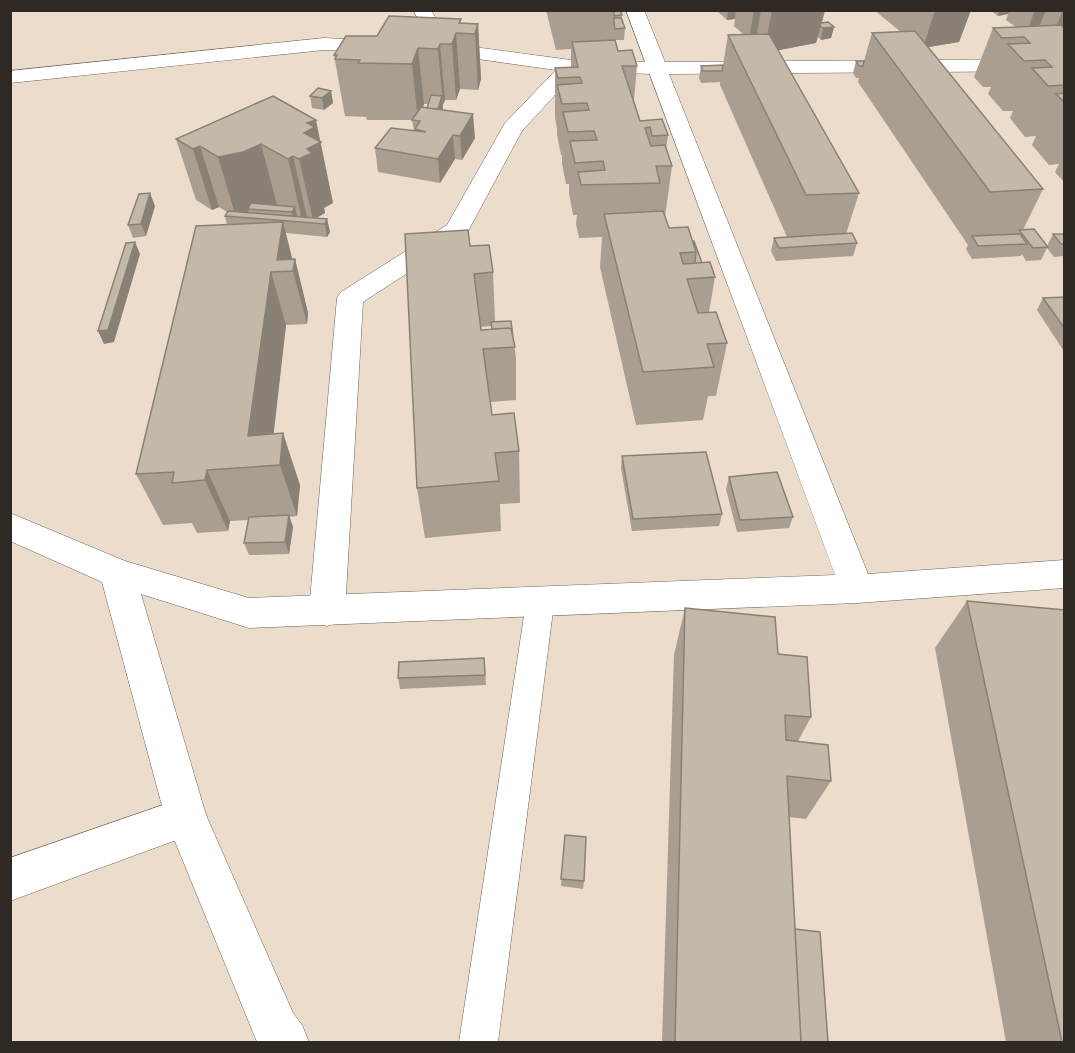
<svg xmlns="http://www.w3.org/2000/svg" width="1075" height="1053" font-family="'Public Sans',sans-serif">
  <rect width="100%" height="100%" fill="#ebdccc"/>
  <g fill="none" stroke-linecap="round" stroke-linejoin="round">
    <defs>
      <path id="lane" d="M540,591l10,3 4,9 -56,439h-39l67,-439 4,-9z"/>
      <path id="street" d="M413,10h18l20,34 120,16 86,2 7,2 3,4 -3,4 -7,2 -81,-2 -54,59 -56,104 -103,67 -18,309 -5,11 -13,4 -13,-4 -5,-11 28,-313 4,-6 106,-67 58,-102 51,-53 -128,-18 -3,-4 7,-5z
        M324,38l62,3 10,6 -10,6 -62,-3 -314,33v-12z
        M186,797l15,6 6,14 -6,14 -191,70v-43z"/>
      <path id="secondary" d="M626,10h18l21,52 399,-3v12l-395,3 199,500 196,-14v28l-207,15 -608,25 -108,-34 65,221 87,198 9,12 7,17h-52l-92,-225 -63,-235 -92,-41v-28l115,48 124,37 586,-23z"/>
    </defs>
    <use href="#lane" stroke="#6f6355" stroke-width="1"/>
    <use href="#street" stroke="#6f6355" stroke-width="1"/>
    <use href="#secondary" stroke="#6f6355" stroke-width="1"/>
    <use href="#lane" fill="#fff" fill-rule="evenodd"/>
    <use href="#street" fill="#fff" fill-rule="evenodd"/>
    <use href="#secondary" fill="#fff" fill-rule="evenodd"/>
  </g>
  <path fill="#a99e90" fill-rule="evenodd" d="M546,10h74l5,18 -1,12h-9l3,11 19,15 -3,34 6,21 28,14 -2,14 6,17 -7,51 4,11 24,13 9,22 13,14 -6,35 18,31 -11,53h-8l-5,24 -67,5 -36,-158 2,-30 -23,1 -3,-14 1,-9h-4l-4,-22v-9h-3l-4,-21v-8h-1l-4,-20v-7l-2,-10v-50l16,-1v-18l-15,1z
    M716,10h109l-3,13 12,4 -3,11 -10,2 -3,-3 -2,6 -38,7 81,143 -13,41 11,9 -4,13 -77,5 -5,-10 3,-13 13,-1 -67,-152v-3l-19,1 -2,-5 2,-12 22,-1 5,-30h16l-10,-9 1,-7 -8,1z
    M874,10h97l-12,32 -31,5 115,142 -20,41 24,16 6,-12h12v22l-11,1 -7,-9 -6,12 -15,1 -4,-7 -1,2 -49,3 -6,-10 2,-4 -110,-163 1,-4h-3l-3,-5 3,-12h8l8,-28 29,-1z
    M990,10h75v173l-10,-11 4,-8 -10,1 -17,-20 4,-9 -11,1 -15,-19 3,-7h-10l-15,-17 3,-7h-8l-9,-10 19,-49 23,-1 -10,-7 2,-6 -10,2z
    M461,19v4l17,1 3,55 -3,11 -18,-1 -4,11h-11l-3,5v5l33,28 -13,22 -7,-1 -15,24 -62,-11 -3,-24 39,-17 -2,-11h-45l-1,-3 -21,-1 -11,-61 43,-19zM424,104h4l-1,4 -4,-1z
    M331,91l2,12 -9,7 -12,-2 -2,-12z
    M176,139l144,3 13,61 -9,5 1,5 -9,5 11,1 3,13 -3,5 -41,-4 6,26h3l13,54 -1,11 -21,1 -13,109 27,51 -3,31 -8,1 4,10 -4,27 -40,1 -5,-12 4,-23 -18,1 -2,10 -31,2 -5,-10 -29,2 -27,-51 91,-249 -2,-9 2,-4 -8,-5 -7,3 -16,-10z
    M155,206l-9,30 -13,2 -5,-13z
    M470,246l23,26 2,50 16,-1 5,37v42l-26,2 2,13 27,36 1,52 -20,1 1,27 -76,7 -8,-50zM491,326v4h-10l-1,-3z
    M1065,297v53h-2l-26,-40 6,-12z
    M622,456l100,58 -3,12 -87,5 -11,-63z
    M729,477l64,40 -4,11 -52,4 -11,-43z
    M967,601l98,441h-59l-71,-394z
    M685,608l93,46 33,63 -13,24 33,40 -25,38 -17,-2 6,112 33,113h-166l12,-387z
    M484,658l2,27 -86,4 -2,-11z
    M565,835l19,46 -1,8 -22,-3z"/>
  <path fill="#898176" d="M728,10h8l-1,9 -8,1z
    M754,10h7l-5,28 -7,2z
    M772,10h53l-9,33 -52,10z
    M935,10h36l-12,32 -36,6z
    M1000,10h10l-2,4 -10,2z
    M1035,10h11l-9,22 -11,2z
    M1063,10h2v35l-18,3z
    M478,24l3,55 -3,11 -3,-56z
    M834,27l-3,11 -10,2 2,-12z
    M456,33l4,56 -4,11 -4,-56z
    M440,44l5,56 -2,5 -5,-56z
    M418,48l6,56 -6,16 -6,-56z
    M331,91l2,12 -9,7 -2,-12z
    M442,96l1,12 -6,20 -1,-12z
    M473,114l2,24 -13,22 -2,-24z
    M316,120l17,83 -9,5 1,5 -12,7 -14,-61 5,-26 3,-10z
    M453,135l2,24 -15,24 -2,-24z
    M261,144l16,61 -12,5 -17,-1 1,6 -13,2 -18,-60z
    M200,146l19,61 -7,3 -19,-61z
    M293,156l14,61 -5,3 -14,-61z
    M150,193l5,13 -9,30 -5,-12z
    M295,207l3,12 -4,3 -2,-10z
    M327,219l3,13 -3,5 -2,-13z
    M283,222l11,44 1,-7 13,54 -1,11 -14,-53 -16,-11z
    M135,242l5,12 -26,88 -10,2 -6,-13z
    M271,272l15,53 -16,141 -22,-30z
    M283,433l17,52 -3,31 -17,-51z
    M207,470l23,51 -2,10 -23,-51z
    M289,515l4,12 -4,27 -4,-12z"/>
  <path fill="#c4b8a8" stroke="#898176" stroke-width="1.5" d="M614,10h6l2,5 -8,1z
    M389,16l72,3 -2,4 19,1 -3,10 -19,-1 -4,11h-12l-2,5 -20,-1 -6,16 -54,-1 2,-3 -25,-1 2,-4h-3l12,-19h31z
    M614,18h7l4,10 -10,1 -1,-6z
    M828,22l6,5 -11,1 -3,-2 1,-3z
    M1061,25l4,4v56l-17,1 -16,-18 20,-1 -7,-7 -21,1 -16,-17 22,-1 -6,-6 -22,1 -9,-10z
    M915,31l128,158 -53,3 -118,-159z
    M769,34l90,159 -53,2 -78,-160z
    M615,40l3,11 14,-1 5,16h-15l18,55 22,-2 6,16 -16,1 -2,-9 -5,1 6,18 14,-1 7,21h-16l4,17 -79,2 -3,-13 27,-2 -2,-9 -28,2 -5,-22 27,-1 -3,-9 -26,1 -5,-20 26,-2 -2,-7 -25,1 -5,-19 25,-2 -2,-6 -22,1 -3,-10 23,-1 -6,-25z
    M856,61h8l-1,5h-4z
    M723,65l-1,6h-19l-2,-5z
    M318,88l13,3 -9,7 -12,-2z
    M1065,93v10l-9,-9z
    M431,95l11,1 -4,13 -11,-1z
    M273,96l43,24 -9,3 8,4 -11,6 17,9 -14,7 5,4 -13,6 -6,-3 -5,3 -27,-15 -18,8 -25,5 -18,-11 -7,3 -17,-10z
    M421,107l52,7 -13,22 -7,-1 -15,24 -63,-11 16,-20 35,4 -11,-3 5,-8 -8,-1z
    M150,193l-9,31 -13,1 11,-31z
    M251,203l44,4 -3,5 -44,-3z
    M228,211l99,8 -2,5 -100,-8z
    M663,211l6,17 19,-1 8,25 -16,1 3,11 27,-2 5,15 -28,2 11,34 18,-1 11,31 -20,1 7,23 -71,5 -39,-158z
    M283,222l-6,38 18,-1 -2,12 -22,1 -23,164 35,-3 -3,32 -73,5 -2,10 -33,3 2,-11 -38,2 60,-248z
    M1034,229l14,18 -15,1 -14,-18z
    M468,230l2,16 19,-1 4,27 -19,2 7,56 30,-2 4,19 -32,2 9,66 22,-2 5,38 -24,2 4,28 -82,7 -12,-254z
    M852,233l5,10 -78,5 -5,-10z
    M1020,234l7,10 -49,2 -6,-10z
    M1053,234h12v10h-4z
    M693,241h1l8,22h-7l1,-11z
    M135,242l-27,88 -10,1 28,-88z
    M1065,297v32l-22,-31z
    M511,321l2,16 -2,-9 -19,1 -1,-7z
    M706,452l16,62 -89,5 -11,-63z
    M777,472l16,45 -53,3 -11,-43z
    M289,515l-4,27 -41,1 5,-26z
    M967,601l98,9v432h-3z
    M685,608l90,9 3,37 29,3 4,60 -26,-2 1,25 42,5 3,36 -44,-5 14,266h-126z
    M484,658l1,17 -87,3 1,-16z
    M565,835l21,2 -2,44 -23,-2z
    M795,929l25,3 8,110h-27z"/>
  <rect width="1075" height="1053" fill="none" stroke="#2e2923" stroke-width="24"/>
</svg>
